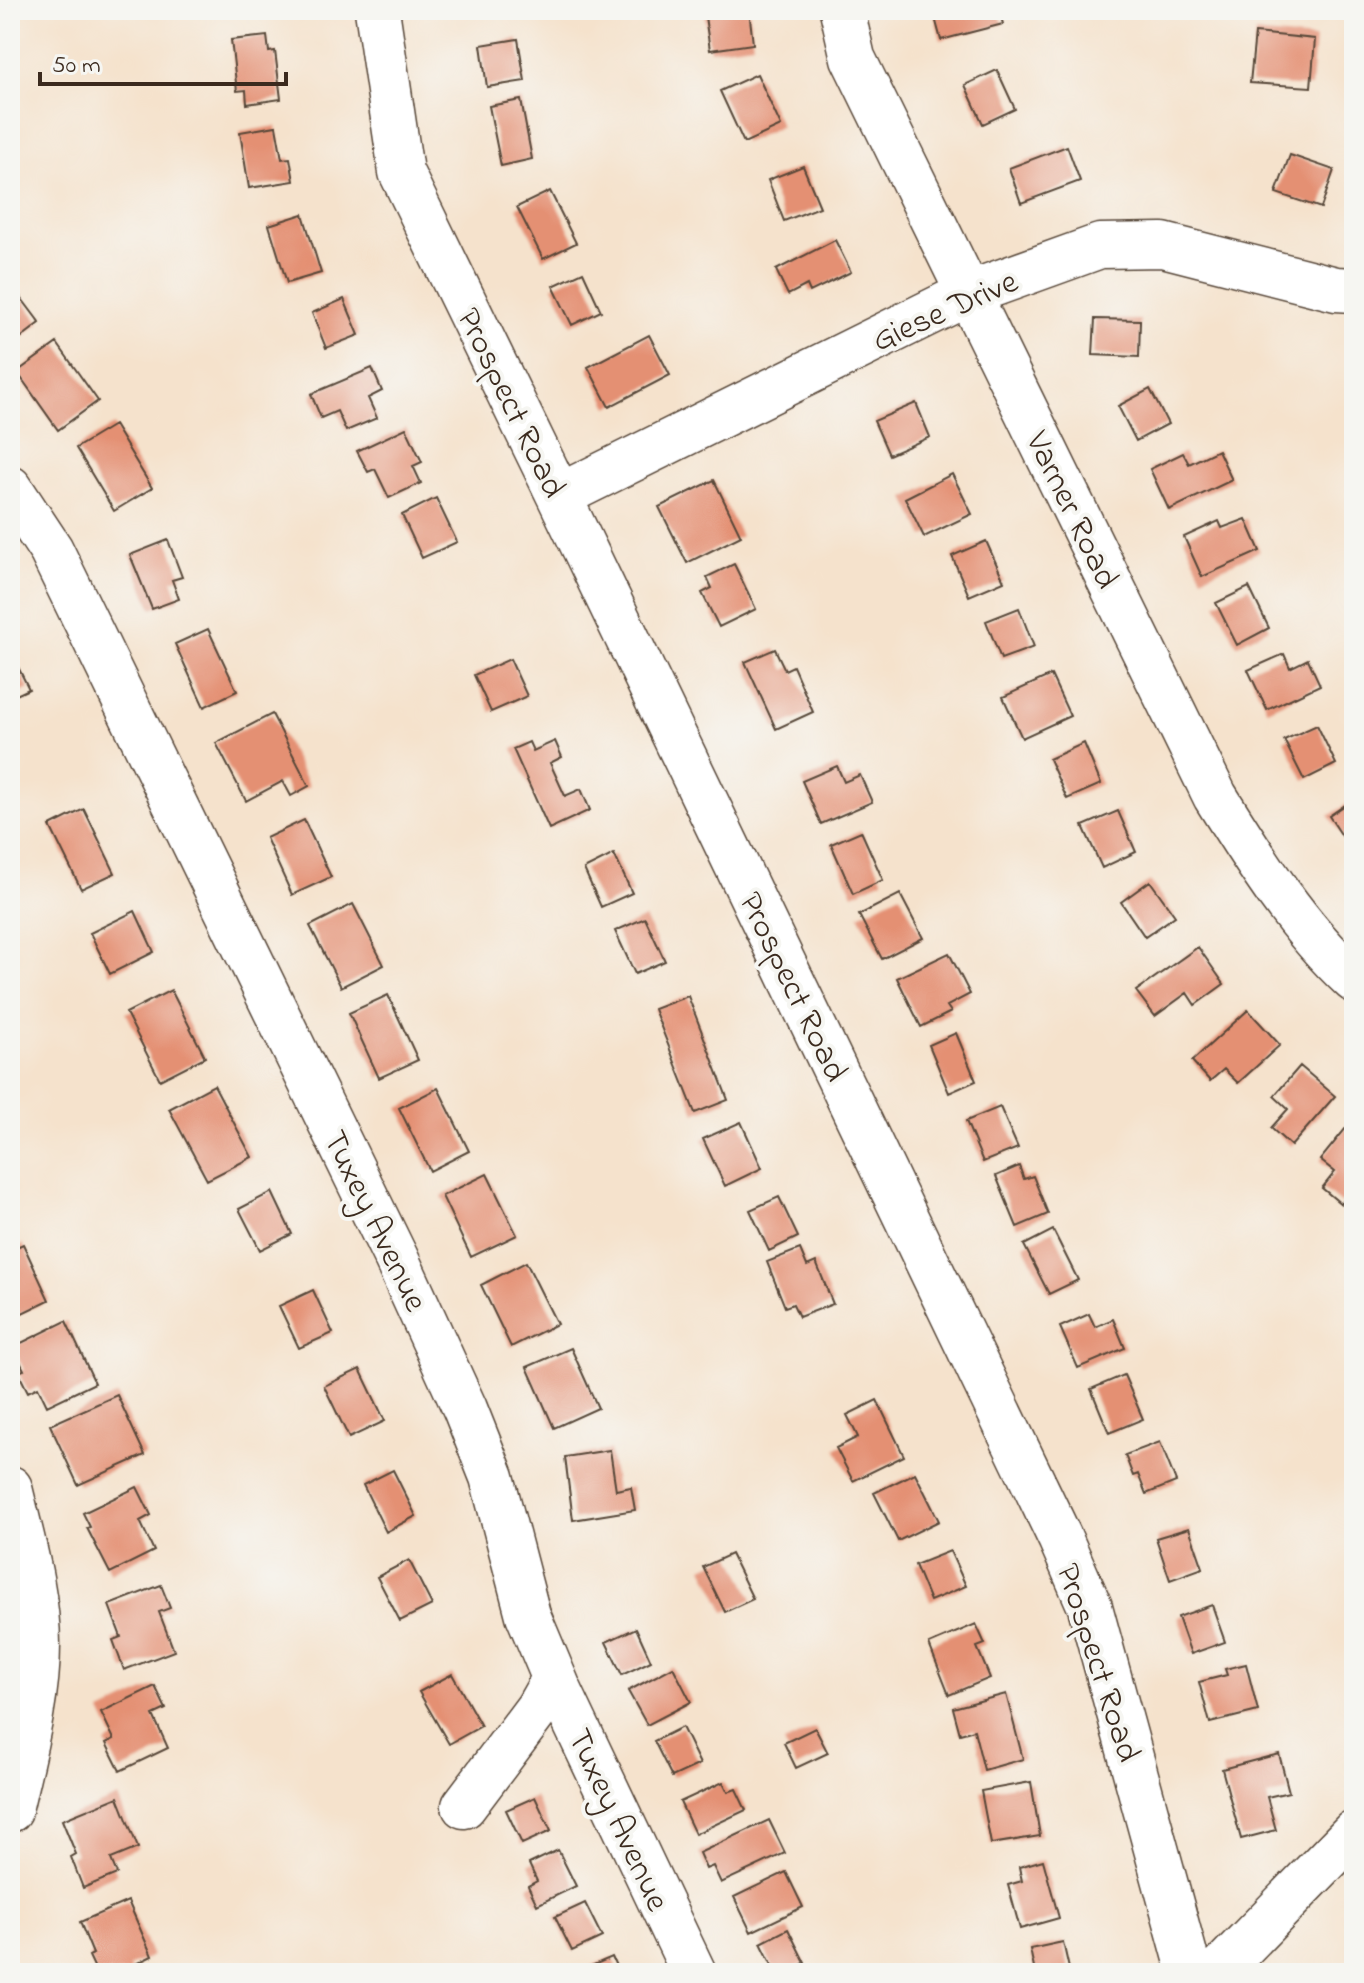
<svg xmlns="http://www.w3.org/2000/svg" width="1364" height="1983" font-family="'Indie Flower',sans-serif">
  <rect width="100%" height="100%" fill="#f6f6f2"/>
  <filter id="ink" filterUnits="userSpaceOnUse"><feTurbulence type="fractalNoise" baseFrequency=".0125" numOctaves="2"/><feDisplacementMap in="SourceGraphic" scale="16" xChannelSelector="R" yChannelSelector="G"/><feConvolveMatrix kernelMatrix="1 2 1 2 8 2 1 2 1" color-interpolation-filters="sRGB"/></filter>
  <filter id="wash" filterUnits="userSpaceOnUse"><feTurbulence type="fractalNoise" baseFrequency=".006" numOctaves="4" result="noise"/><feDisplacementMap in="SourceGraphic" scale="32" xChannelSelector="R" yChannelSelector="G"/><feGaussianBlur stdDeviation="1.8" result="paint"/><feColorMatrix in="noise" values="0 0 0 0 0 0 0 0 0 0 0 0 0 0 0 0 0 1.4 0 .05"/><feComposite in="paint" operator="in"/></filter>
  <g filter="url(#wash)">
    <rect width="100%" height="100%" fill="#f5e2cc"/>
    <g id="blocks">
      <path fill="#e49073" d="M704,10h45l4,34 -43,6z
        M948,10h51l4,14 -62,16 -7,-26z
        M1255,33l60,6 -4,48 -61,-4z
        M267,36l2,16 6,-1 6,48 -34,5 -1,-14 -9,1 -6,-51z
        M518,39l7,42 -38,6 -6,-42z
        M997,70l18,39 -32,15 -18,-39z
        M757,74l24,52 -37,17 -24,-52z
        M521,100l11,59 -31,7 -12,-60z
        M276,126l6,33 8,-1 4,23 -45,7 -9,-56z
        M1067,146l13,35 -59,22 -12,-35z
        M1290,155l44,15 -13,38 -45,-15z
        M803,166l17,41 -36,14 -16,-41z
        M550,191l26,52 -33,16 -26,-52z
        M303,214l18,59 -34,10 -18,-58z
        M835,240l16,32 -41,20 -3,-7 -19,10 -12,-25z
        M583,272l18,39 -29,14 -19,-39z
        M10,283l30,40 -30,23z
        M344,299l15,36 -33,13 -14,-35z
        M1095,319l45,1 -1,37 -46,-2z
        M649,335l21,40 -61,32 -21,-40z
        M57,343l41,58 -40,29 -41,-58z
        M372,368l10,23 -14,7 9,20 -31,13 -9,-20 -16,7 -10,-24z
        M1150,389l18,35 -32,17 -18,-35z
        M916,403l14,34 -41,18 -15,-34z
        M114,425l38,63 -38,23 -38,-63z
        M406,428l16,34 -9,4 8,17 -32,15 -14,-29 -7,3 -11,-21z
        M1218,450l14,30 -63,30 -19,-41 33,-16 6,11z
        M952,474l20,40 -48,23 -19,-39z
        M714,480l27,56 -54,27 -28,-56z
        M436,498l21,44 -35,16 -20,-43z
        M1246,519l14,32 -58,26 -18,-40 35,-16 3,7z
        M168,540l14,37 -10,3 7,19 -27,10 -22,-54z
        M986,541l18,40 -35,15 -17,-40z
        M734,564l22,45 -37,18 -17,-34 10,-5 -5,-11z
        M1249,587l20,41 -32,17 -21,-42z
        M1019,608l15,39 -33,12 -15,-38z
        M208,629l29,62 -33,16 -29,-63z
        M775,649l10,21 8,-4 20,46 -37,17 -31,-67z
        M10,651l19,38 -19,9z
        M1284,654l6,14 18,-9 12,26 -53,25 -19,-40z
        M510,659l17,37 -36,16 -17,-37z
        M1051,675l19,41 -48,22 -19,-41z
        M272,714l37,72 -18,10 -8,-15 -37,20 -30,-58z
        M1317,725l19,39 -32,16 -20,-40z
        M555,741l7,16 -12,6 15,33 16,-7 9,21 -41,19 -36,-80 16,-7 4,9z
        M1084,743l17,41 -34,15 -18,-40z
        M837,766l7,16 16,-7 12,27 -51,22 -19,-43z
        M1354,799v55l-25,-38z
        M84,809l31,64 -34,16 -31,-63z
        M1118,811l18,41 -34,16 -19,-42z
        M304,820l27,57 -39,18 -26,-57z
        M861,831l22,49 -30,14 -22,-50z
        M614,854l18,39 -31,14 -17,-38z
        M1150,881l25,35 -30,21 -24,-35z
        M900,894l23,44 -41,21 -23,-44z
        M353,904l31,61 -43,22 -31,-61z
        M135,911l19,41 -44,22 -20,-41z
        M645,918l20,43 -30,13 -20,-43z
        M1198,947l26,37 -29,21 -8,-12 -32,23 -19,-25z
        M949,953l21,41 -23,12 4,6 -30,15 -24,-49z
        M171,990l34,67 -45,23 -34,-67z
        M388,995l30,65 -39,18 -30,-65z
        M688,996l40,104 -33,13 -41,-104z
        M1248,1010l32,35 -42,38 -14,-14 -14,12 -18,-20z
        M956,1033l20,48 -27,12 -20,-48z
        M1300,1066l35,30 -44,50 -20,-18 17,-19 -14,-13z
        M214,1085l38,72 -45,23 -38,-71z
        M438,1088l31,63 -39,20 -31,-63z
        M1000,1107l18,41 -35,14 -17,-41z
        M1354,1118v70l-13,16 -19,-16 13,-16 -15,-12z
        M741,1122l21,46 -37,18 -22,-47z
        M1019,1166l5,13 9,-3 15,38 -31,13 -21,-51z
        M487,1174l30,61 -46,22 -29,-61z
        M272,1192l20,42 -32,16 -21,-41z
        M779,1197l19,40 -29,14 -19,-41z
        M1053,1230l25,50 -29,14 -25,-49z
        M23,1244l26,56 -39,19v-69z
        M800,1249l7,17 9,-4 17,42 -34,13 -6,-13 -8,3 -18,-45z
        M526,1262l31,62 -46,23 -30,-62z
        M313,1290l20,43 -34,15 -20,-42z
        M1089,1314l6,13 18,-8 12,29 -47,20 -18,-41z
        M66,1321l29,62 -48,23 -9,-19 -10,5 -10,-20 6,-2 -11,-23z
        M571,1348l27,60 -44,20 -27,-61z
        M360,1369l25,52 -36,17 -25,-52z
        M1124,1375l19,44 -34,14 -18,-44z
        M117,1395l28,60 -67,30 -28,-60z
        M877,1400l27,56 -51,25 -17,-33 22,-11 -11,-22z
        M1160,1442l16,40 -30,12 -8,-20 -5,2 -8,-21z
        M610,1450l6,40 15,-3 4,23 -62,10 -8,-63z
        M393,1470l23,46 -30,16 -23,-47z
        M915,1473l24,48 -41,20 -24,-48z
        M137,1487l14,28 -11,6 14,30 -44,22 -23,-45 3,-1 -7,-14z
        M1189,1528l14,40 -33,12 -14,-42z
        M950,1551l16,35 -36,15 -15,-36z
        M731,1554l22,45 -28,13 -22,-45z
        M409,1560l23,45 -32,16 -23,-44z
        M161,1585l9,23 -11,4 15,39 -50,19 -11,-30 8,-3 -12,-32z
        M1212,1605l13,37 -34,12 -13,-37z
        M976,1624l9,20 -8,3 13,31 -41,17 -20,-51z
        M636,1628l15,33 -29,14 -16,-33z
        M1246,1664l12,47 -48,12 -11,-41 28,-7 -2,-6z
        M673,1667l18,35 -44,23 -19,-34z
        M452,1674l29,52 -32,18 -30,-52z
        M155,1686l11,23 -13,6 15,33 -48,23 -14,-28 8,-4 -13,-27z
        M1006,1694l17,65 -39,11 -10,-40 -14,4 -7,-26z
        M682,1727l18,37 -28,13 -18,-36z
        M815,1728l13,25 -32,15 -12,-25z
        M1279,1754l10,38 -22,5 9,33 -35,9 -19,-70z
        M723,1782l5,10 8,-3 10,21 -51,24 -15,-32z
        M1031,1782l9,54 -49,8 -10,-53z
        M118,1797l20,51 -27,11 6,15 -34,14 -12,-31 5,-3 -14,-34z
        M535,1797l16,34 -29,13 -16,-34z
        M769,1820l16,33 -64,30 -8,-17 -7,3 -7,-16z
        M558,1850l18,36 -39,19 -9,-19 9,-5 -8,-17z
        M1043,1860l16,58 -39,11 -12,-44 14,-4 -3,-14z
        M786,1872l17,35 -52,25 -17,-35z
        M128,1901l24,55 -23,11 2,6h-34l-8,-17 4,-2 -13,-32z
        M585,1903l17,34 -30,14 -17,-34z
        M788,1929l17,34 -22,10h-7l-15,-30z
        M1063,1942l7,31h-35l-5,-24z
        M612,1957l7,16h-44z"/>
    </g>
  </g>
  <g filter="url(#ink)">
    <use href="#blocks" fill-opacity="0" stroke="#574638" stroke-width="2"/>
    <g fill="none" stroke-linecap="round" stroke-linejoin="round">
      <defs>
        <path id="minor" d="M377,10l24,162 158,324 501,1042 30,69 100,366
          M842,10l11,48 362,738c41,66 82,131 139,184
          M10,488l41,62 345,708 69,151 27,68 36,138 31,74 135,284
          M559,496l408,-202 133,-48 63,-1 173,44 18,1
          M10,1488c12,51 28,104 28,157 0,55 -16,112 -28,165
          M464,1806l73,-97 17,-30
          M1217,1973l137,-141"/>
      </defs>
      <use href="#minor" stroke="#574638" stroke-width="47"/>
      <use href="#minor" stroke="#fff" stroke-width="44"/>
    </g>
  </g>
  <g text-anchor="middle" stroke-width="8" stroke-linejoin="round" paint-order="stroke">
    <g font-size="34" fill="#3b2a1e" stroke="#f6f6f2">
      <text transform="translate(944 309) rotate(-24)" y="12">Giese Drive</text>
      <text transform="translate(513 402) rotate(64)" y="12">Prospect Road</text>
      <text transform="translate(1074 509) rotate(64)" y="12">Varner Road</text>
      <text transform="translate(795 986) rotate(64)" y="12">Prospect Road</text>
      <text transform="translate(377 1220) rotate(64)" y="12">Tuxey Avenue</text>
      <text transform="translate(1100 1662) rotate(72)" y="12">Prospect Road</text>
      <text transform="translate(620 1819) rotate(65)" y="12">Tuxey Avenue</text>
    </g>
  </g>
  <rect width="1364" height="1983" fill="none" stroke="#f6f6f2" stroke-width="40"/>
  <path d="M40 72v12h246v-12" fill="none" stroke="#3b2a1e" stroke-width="4"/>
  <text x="52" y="72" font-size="24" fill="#3b2a1e" stroke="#f6f6f2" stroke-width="6" paint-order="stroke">50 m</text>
</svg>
